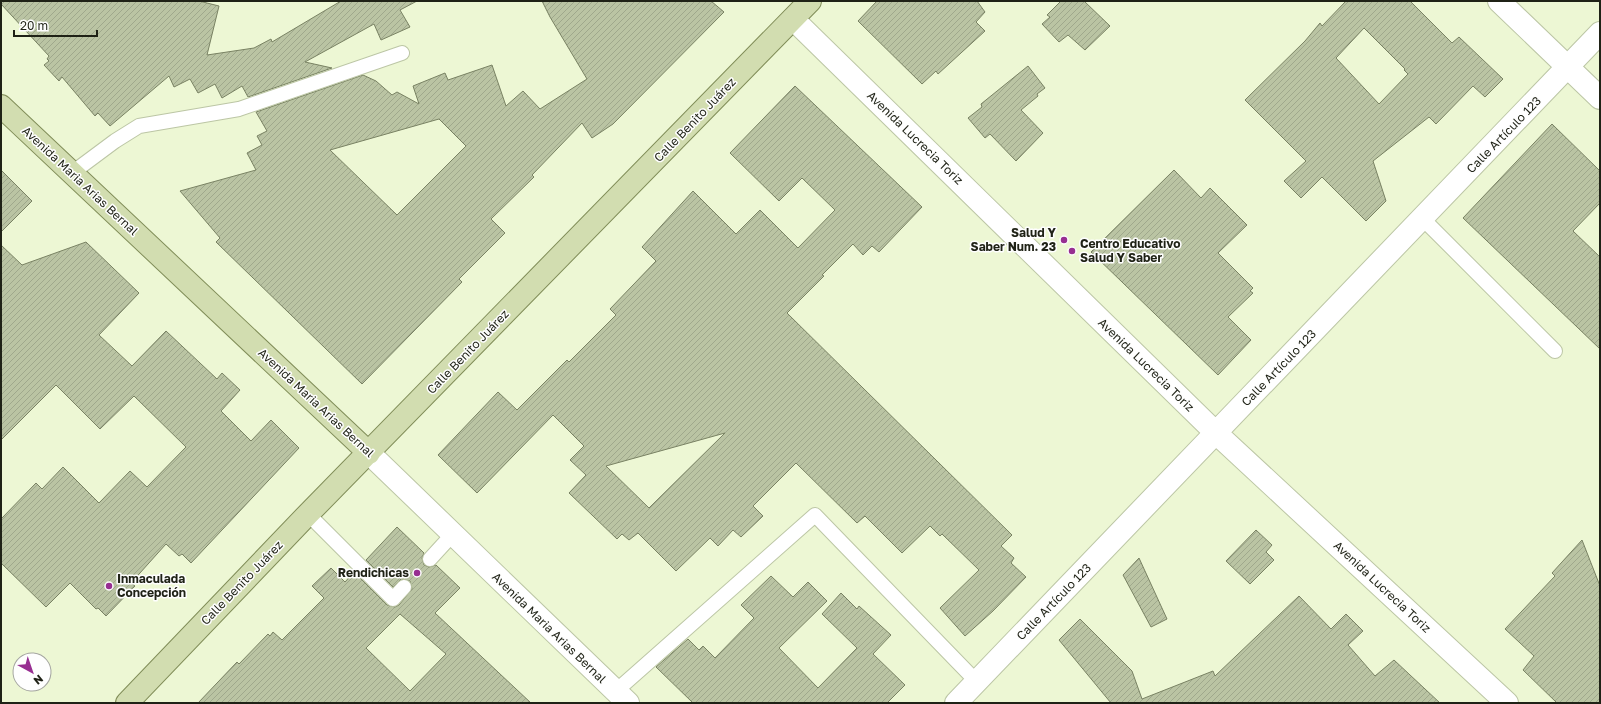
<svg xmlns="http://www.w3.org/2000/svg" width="1601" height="704" font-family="'Golos Text',sans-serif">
  <defs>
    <pattern id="building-hatch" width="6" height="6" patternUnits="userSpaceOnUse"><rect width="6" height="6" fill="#bac4a3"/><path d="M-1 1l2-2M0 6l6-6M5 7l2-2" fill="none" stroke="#9fa88c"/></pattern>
  </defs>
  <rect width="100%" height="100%" fill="#edf7d4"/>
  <path fill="url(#building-hatch)" stroke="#798263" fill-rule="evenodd" d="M1,1h198l20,5 -12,49 47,-7 17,-9 1,3 69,-41h76l-17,9 10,17 -29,13 -7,-16 -69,38 27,6 -84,29 -6,-11 -20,12 -7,-14 -17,9 -8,-14 -16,8 -5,-11 -59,50 -12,-13 -3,3 -33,-39 -3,4 -15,-16 5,-4 -2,-2 2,-3 -48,-52z
    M542,1h169l13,11 -111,112 -21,14 -10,-15 -50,52 2,2 -43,42 14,14 -46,46 3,3 -100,102 -146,-142 4,-4 -40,-47 76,-21 -9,-17 15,-8 -5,-9 10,-5 -11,-19 107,-37 13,6 16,14 5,-3 22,12 -6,-18 32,-13 3,7 44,-15 14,41 17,-15 17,18 47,-30 -37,-62zM439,119l27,27 -69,69 -67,-65z
    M877,1h100l8,11 -9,10 9,9 -47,43 -2,-3 -14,13 -64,-63z
    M1061,1h23l26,25 -25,24 -17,-15 -9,7 -17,-18 8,-7 -3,-2z
    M1346,1h64l42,42 7,-6 44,42 -18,18 -12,-11 -37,38 -7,-7 -56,44 13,40 -20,20 -44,-44 -21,21 -17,-17 22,-20 -61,-61 60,-59 15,-18 2,3zM1364,28l41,41 -1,1 4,4 -29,30 -43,-46z
    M1028,66l17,22 -8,6 1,2 -17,14 22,23 -27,28 -26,-27 -5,4 -17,-20 14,-11 -1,-3z
    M795,86l127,121 -43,45 -7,-6 -9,9 -10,-11 -31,31 2,1 -37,37 225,222 -11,11 13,12 -3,5 15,14 -33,34 -28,25 -25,-28 39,-38 -37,-36 -2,2 -10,-10 -28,27 -37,-37 -8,7 -61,-60 -43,43 10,10 -22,21 -8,-7 -15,16 -8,-8 -34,33 -38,-38 -9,7 -7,-6 -5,5 -48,-46 17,-18 -16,-15 14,-14 -31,-31 -76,78 -39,-38 60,-63 19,18 50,-50 2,2 47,-47 -6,-6 46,-48 -14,-14 51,-56 43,43 24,-24 38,38 37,-38 -33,-32 -23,23 -49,-48zM725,433l-76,75 -43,-42z
    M1552,124l48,47v32l-27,28 27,26v92l-137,-131z
    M1,170l31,31 -31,31z
    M1174,170l27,28 9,-10 37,37 -29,28 35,35 -3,3 3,2 -25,24 23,23 -33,35 -127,-123z
    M86,242l53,51 -40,42 33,31 34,-35 51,48 5,-6 18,17 -19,21 30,30 20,-21 28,28 -108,115 -9,-9 -3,2 -13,-12 -35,39 4,3 -29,30 -8,-8 -2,1 -26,-26 -24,24 -45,-44v-44l35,-36 6,6 21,-22 36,36 31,-32 17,16 39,-40 -52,-51 -34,33 -44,-44 -55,55v-195l21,20z
    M397,527l27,26 -2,5 2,7 5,2 7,-2 24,23 -25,25 96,90h-333l39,-41 2,2 29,-30 2,2 3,-4 9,8 42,-42 -12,-12 19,-18 14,14 9,-10 33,33 8,2 4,-2 13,-16 -2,-8 -9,-2 -8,8 -27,-27zM400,614l46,40 -36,37 -44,-43z
    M1256,530l16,15 -6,7 8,8 -24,24 -24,-23z
    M1582,540l18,46v117h-43l-34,-33 11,-14 -29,-27 50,-53 -3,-3z
    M1139,558l28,61 -16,8 -28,-52z
    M771,576l22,21 15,-15 19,19 -48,47 39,40 39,-40 -35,-34 19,-21 16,16 2,-3 32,29 -18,19 32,31 -18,18h-194l-37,-36 32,-28 11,11 4,-4 12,12 39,-40 -13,-13z
    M1299,596l32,33 15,-15 17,17 -15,14 27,31 19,-16 46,43h-329l-52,-63 21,-21 52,52 10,28 71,-28 2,5z"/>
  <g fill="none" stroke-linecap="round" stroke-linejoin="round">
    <defs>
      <path id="service" d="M72,173l43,-32 24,-15 100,-17 163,-56
        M1423,219l132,132
        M308,514l85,85 11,-12
        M430,559l22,-24
        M616,691l199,-176 162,167"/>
      <path id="minor" d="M1499,1l101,97"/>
      <path id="tertiary" d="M793,19l423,414 291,270
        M369,453l259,250
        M956,703l644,-670"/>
      <path id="primary" d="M1,106l368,347
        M127,703l181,-189 502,-513"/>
    </defs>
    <use href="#service" stroke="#bcc6a5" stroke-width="16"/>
    <use href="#minor" stroke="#bcc6a5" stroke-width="24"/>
    <use href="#tertiary" stroke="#bcc6a5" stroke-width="24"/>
    <use href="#primary" stroke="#808d58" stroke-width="24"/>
    <use href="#service" stroke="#fff" stroke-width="14"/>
    <use href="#minor" stroke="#fff" stroke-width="22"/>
    <use href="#tertiary" stroke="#fff" stroke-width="22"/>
    <use href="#primary" stroke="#d2ddb0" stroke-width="22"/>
  </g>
  <g fill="#972e91" stroke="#fefefe" stroke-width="1.5">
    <circle cx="1064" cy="240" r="4"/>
    <circle cx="1072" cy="251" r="4"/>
    <circle cx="417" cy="573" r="4"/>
    <circle cx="109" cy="586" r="4"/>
  </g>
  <g text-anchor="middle" stroke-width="3" stroke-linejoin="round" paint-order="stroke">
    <g font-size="12" fill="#1f2216" stroke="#fefefe">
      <text transform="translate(695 120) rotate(-46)" y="4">Calle Benito Juárez</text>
      <text transform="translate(1504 135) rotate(-46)" y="4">Calle Artículo 123</text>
      <text transform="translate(915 138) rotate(44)" y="4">Avenida Lucrecia Toriz</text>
      <text transform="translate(80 181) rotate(43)" y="4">Avenida Maria Arias Bernal</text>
      <text transform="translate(468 352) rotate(-46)" y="4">Calle Benito Juárez</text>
      <text transform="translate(1146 365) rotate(44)" y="4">Avenida Lucrecia Toriz</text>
      <text transform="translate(1279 368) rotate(-46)" y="4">Calle Artículo 123</text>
      <text transform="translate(316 403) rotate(43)" y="4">Avenida Maria Arias Bernal</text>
      <text transform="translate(242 583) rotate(-46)" y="4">Calle Benito Juárez</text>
      <text transform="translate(1382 587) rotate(43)" y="4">Avenida Lucrecia Toriz</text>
      <text transform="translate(1054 602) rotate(-46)" y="4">Calle Artículo 123</text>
      <text transform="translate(549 628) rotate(44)" y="4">Avenida Maria Arias Bernal</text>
    </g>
    <g font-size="12" font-weight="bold" fill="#1f2216" stroke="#fefefe" text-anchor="end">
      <text x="1056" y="237">Salud Y<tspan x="1056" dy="14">Saber Num. 23</tspan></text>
      <text x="1080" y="248" text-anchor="start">Centro Educativo<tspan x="1080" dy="14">Salud Y Saber</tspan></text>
      <text x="409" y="577">Rendichicas</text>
      <text x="117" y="583" text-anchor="start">Inmaculada<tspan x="117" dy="14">Concepción</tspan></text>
    </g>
  </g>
  <rect width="1601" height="704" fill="none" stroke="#1f2216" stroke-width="4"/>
  <g transform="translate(32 672) rotate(140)"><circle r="19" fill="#fefefe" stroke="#a5a6a1"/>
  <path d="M0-3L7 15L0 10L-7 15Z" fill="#972e91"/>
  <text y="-6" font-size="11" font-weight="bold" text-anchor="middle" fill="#1f2216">N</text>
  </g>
  <path d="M14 30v6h83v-6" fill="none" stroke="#1f2216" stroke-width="2"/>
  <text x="20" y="30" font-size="12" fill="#1f2216" stroke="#fefefe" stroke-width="3" paint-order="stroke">20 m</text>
</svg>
